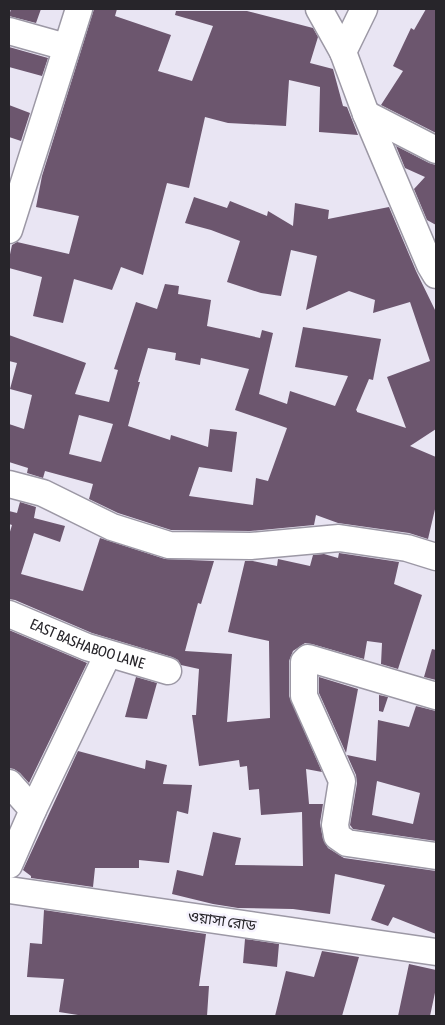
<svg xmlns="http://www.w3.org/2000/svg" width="445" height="1025" font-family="'Asap Condensed','Noto Sans Bengali',sans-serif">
  <rect width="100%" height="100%" fill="#e9e5f3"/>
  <path fill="#6c566e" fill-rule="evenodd" d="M11,9h30l-5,14 -27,-7z
    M94,9h23l-2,7 56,19 -13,36 34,10 21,-55 -38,-11 1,-4h71l66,17 5,9 -8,26 23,6 10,37 4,1 11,28 -39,-3 1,-45 -31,-7 -3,46 -58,-3 -23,-6 -16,71 -22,-5 -24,92 -22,-8 -9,23 -38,-11 -11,44 -30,-7 9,-39 -33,-9v-9l3,-14 5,-3 52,12 10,-38 -43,-9 6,-31z
    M426,9h10v124l-55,-28 22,-34 -10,-5 18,-38 3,2z
    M9,47l39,11 -6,18 -33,-9z
    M9,105l21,8 -9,28 -12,-4z
    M396,146l33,17 7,2v60l-9,-5 -13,-31 11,-12 -20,-9z
    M194,197l33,11 3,-7 37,15 1,-5 25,15 2,-23 34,7 -1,9 61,-12 27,64 20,41v117l-26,17 26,11v48l-8,34 -19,-6 -71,-10 -22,-8 -2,10 -64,6 -79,-1 -53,-17 -29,-14 4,-15 -48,-13 -2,7 -16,-5 1,-5 -19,-6v-38l15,5 8,-34 -22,-6 7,-26 -8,-2v-26l77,28 -11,31 34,8 9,-32 -4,-1 22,-67 21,7 8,-25 14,2 -1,8 33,6 -4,26 53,12 2,-8 11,3 -14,61 28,10 3,-13 45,15 13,-30 -53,-9 8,-40 78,12 -8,41 -4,-1 -13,31 1,1v1l49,16 -19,-51 43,-16 -20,-59 -37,11 2,-13 -26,-9 -43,19 11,-54 -26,-6 -10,46 -20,-3 -34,-11 13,-41 -29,-11 -26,-7zM148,348l28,5 -1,7 25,5 1,-7 48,11 -14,41 52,18 -19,53 -12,-3 -3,27 -64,-9 10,-29 33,5 5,-40 -27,-3 -2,18 -37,-12 -1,5 -42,-14 12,-44h-2zM79,415l34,9 -12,38 -32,-8z
    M20,502l16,5 -2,11 31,8 -5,16 -26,-9 -13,41 62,17 17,-53 65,21 49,2 -13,43 -3,-1 -13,48 47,3 -5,68 43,-4 -1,-77 -41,-9 17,-71h8l24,5 1,-7 32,7 3,-11 11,-1 14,4 1,-5 60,9 -5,22 28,11 -24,74 -17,-5 1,-21 -15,-2 -3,18 -52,-15 -7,-1 -12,8 -4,10v35l33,76 -16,-3 3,35h14l-3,19 3,16 5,9 16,10 92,13v63l-43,-17 -5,9 -17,-6 14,-35 -50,-11 -5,40 -37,-5 -55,-1 -25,-4 -41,-10 5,-24 26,6 10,-44 28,6 -6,27 68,1 -1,-54 -41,3 -2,-26 -10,1 -2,-24 -7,1 -1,-7 -40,6 -7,-51h4l3,-46 -18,-4 -3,-5 -6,-3 -80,-24 -77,-33 -6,-1v-64l3,-10 -3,-1v-13l8,2z
    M9,630l78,33 -58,120 -9,-10 -6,-4 -5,-1z
    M432,649l4,1v30l-12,-3z
    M136,677l21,6 -10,36 -22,-2z
    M319,677l39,12 -12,64 -27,-60z
    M379,695l9,2 -5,15 -4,-1z
    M416,706l20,5v130l-83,-12 -3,-4 7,-42 -1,-8 -9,-20 29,6 2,-41 31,7zM377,781l43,12 -7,31 -41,-9z
    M78,751l67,18 1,-9 21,5 -4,19 29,1 -4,29 -11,-3 -8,52 -30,-3v8h-44l-2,19 -62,-9v-2l-8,-6z
    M44,910l162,24 -7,52h10l-2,30h-130l1,-1 -19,-3 5,-33 -37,-2 3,-34 12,1z
    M245,939l34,5 -2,23 -34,-4z
    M322,951l37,6 -17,59h-67l11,-45 28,6z
    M409,964l27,6v18l-6,28h-32z"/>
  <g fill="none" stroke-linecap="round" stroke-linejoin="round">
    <defs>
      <g id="minor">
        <path d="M319,9l24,43 23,62 64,151 6,10"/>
        <path d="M9,31l57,16"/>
        <path d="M343,52l21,-43"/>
        <path d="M366,114l70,36"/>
        <path d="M9,230l70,-221"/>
        <path d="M9,484l34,9 69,34 57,18 82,1 88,-8 68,10 29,9"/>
        <path id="s1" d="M9,614l78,33 81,24"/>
        <path d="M436,696l-128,-38 -4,4v34l38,85 -7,44 2,11 10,7 89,13"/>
        <path d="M9,783l24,27"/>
        <path d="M9,865l24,-55 75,-156"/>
        <path d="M9,890l427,62"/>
      </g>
    </defs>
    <use href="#minor" stroke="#9c98a5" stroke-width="29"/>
    <use href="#minor" stroke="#fff" stroke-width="26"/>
  </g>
  <g text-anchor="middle" stroke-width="5" stroke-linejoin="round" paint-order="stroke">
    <g font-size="15" fill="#27252a" stroke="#f6f3fe">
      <text dy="5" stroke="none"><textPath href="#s1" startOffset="84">EAST BASHABOO LANE</textPath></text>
      <text transform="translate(222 921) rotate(8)" y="5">ওয়াসা রোড</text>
    </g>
  </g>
  <rect width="445" height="1025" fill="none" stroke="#27252a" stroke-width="20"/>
</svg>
